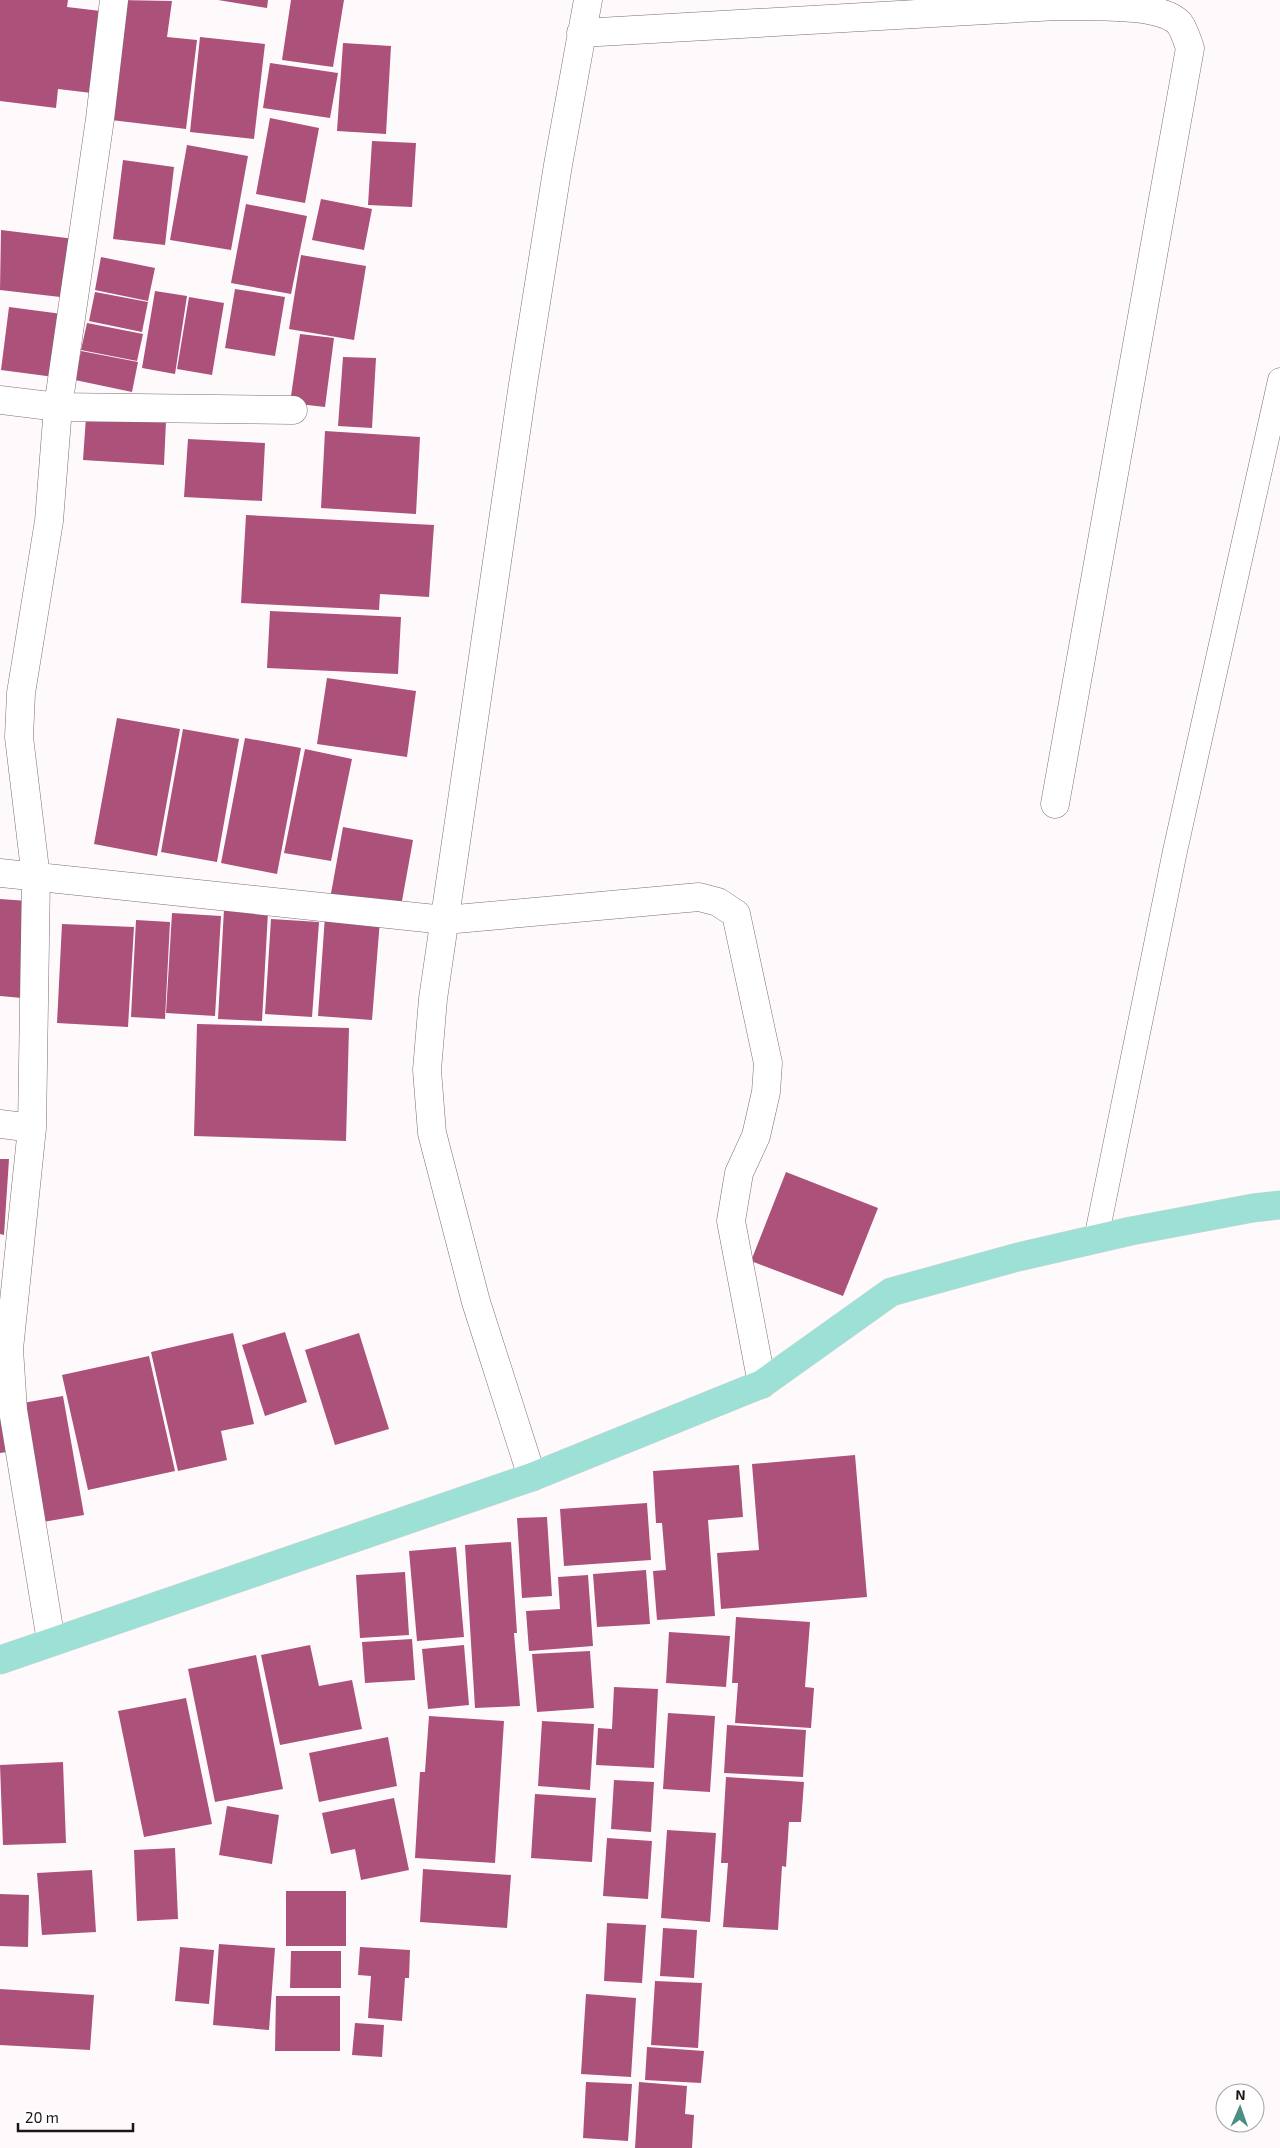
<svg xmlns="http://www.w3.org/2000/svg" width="1280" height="2148" font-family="'Exo 2',sans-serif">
  <rect width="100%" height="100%" fill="#fefafc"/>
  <path fill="#ab517a" d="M0,0h68l-1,7 42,5 -9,82 -42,-5 -2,19 -56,-7z
    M118,0l54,1 -5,36 30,3 -11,89 -83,-10z
    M218,0h50l-1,8z
    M291,0h53l-11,67 -51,-7z
    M200,37l65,7 -11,95 -64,-7z
    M343,43l48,3 -5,88 -49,-3z
    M270,63l68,10 -8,45 -67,-10z
    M270,118l49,10 -14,75 -49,-9z
    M372,141l44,2 -4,64 -44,-2z
    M187,145l61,11 -17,94 -61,-10z
    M123,160l51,7 -9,78 -52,-6z
    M321,199l51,10 -8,41 -52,-10z
    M246,204l61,12 -16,78 -60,-11z
    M1,230l74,9 -6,59 -69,-8z
    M301,255l65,11 -12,74 -65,-11z
    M101,257l54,11 -7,33 -53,-11z
    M235,289l50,8 -10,59 -50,-8z
    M155,291l32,5 -12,78 -33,-6z
    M95,292l53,10 -6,30 -53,-11z
    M189,297l35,6 -12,72 -35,-6z
    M9,307l53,7 -8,63 -53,-7z
    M87,323l56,11 -6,27 -56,-11z
    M300,334l34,4 -9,69 -35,-4z
    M81,351l57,11 -6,30 -57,-12z
    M343,357l33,1 -4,70 -34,-2z
    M86,417l80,4 -2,44 -81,-5z
    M325,431l95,6 -4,77 -95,-6z
    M188,439l77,4 -3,58 -78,-4z
    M246,515l188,10 -5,72 -49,-3 -1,16 -138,-7z
    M270,611l131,6 -3,57 -131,-6z
    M327,678l89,13 -9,66 -90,-13z
    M117,718l63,11 -23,127 -63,-12z
    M183,729l56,10 -22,123 -56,-10z
    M245,738l56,10 -24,126 -56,-11z
    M305,749l47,10 -21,102 -47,-8z
    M343,827l70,13 -13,72 -70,-13z
    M0,899l28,2 -6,97 -22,-2z
    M224,909l44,3 -6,109 -44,-2z
    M172,913l49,3 -6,100 -49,-3z
    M325,916l55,4 -8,100 -54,-4z
    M271,919l48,3 -7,95 -47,-3z
    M136,920l34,2 -5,97 -34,-2z
    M62,924l72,3 -6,100 -71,-4z
    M197,1024l152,4 -3,113 -152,-5z
    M0,1159h9l-5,76 -4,-1z
    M786,1172l92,36 -35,88 -92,-35z
    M285,1332l22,70 -42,14 -23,-71z
    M233,1333l21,91 -33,7 6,29 -49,11 -27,-119z
    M359,1333l30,96 -54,16 -30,-95z
    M149,1356l26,115 -87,19 -26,-115z
    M63,1396l21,119 -47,8 -20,-119z
    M0,1410l14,41 -14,2z
    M855,1455l12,142 -146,12 -4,-56 42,-3 -7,-86z
    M739,1465l4,52 -35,3 7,96 -58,4 -4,-49 13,-1 -4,-47h-6l-3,-52z
    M647,1503l4,57 -87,6 -4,-57z
    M547,1517l5,79 -30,2 -5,-80z
    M511,1542l6,91h-3l6,73 -45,2 -10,-163z
    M456,1547l8,90 -47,4 -8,-90z
    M646,1570l4,54 -53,3 -4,-53z
    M405,1572l4,63 -49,3 -4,-63z
    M588,1575l5,71 -64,5 -3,-40 34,-2 -2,-32z
    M736,1617l74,5 -5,65 9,1 -3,40 -76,-5 3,-40h-6z
    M669,1632l61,4 -4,51 -60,-4z
    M412,1639l3,41 -50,3 -3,-41z
    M310,1645l9,41 33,-6 10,49 -82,16 -19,-90z
    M464,1645l5,60 -41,4 -6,-60z
    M590,1651l4,57 -57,4 -5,-58z
    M256,1655l27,134 -68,13 -27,-133z
    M614,1687l44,2 -4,79 -58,-3 2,-37 14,1z
    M186,1698l26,126 -68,13 -26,-126z
    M668,1713l47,3 -5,76 -47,-3z
    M429,1716l75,5 -9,142 -80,-5 5,-86h5z
    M542,1721l52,3 -4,66 -52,-4z
    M727,1725l79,5 -3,47 -79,-4z
    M388,1737l9,49 -78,16 -10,-49z
    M63,1762l3,81 -63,2 -3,-80z
    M726,1777l78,5 -3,40h-12l-3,45 -4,-1 -4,64 -55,-3 5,-64h-7z
    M614,1780l40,2 -3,50 -40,-3z
    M535,1794l61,4 -4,64 -61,-4z
    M394,1798l15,72 -48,10 -6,-31 -24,5 -9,-41z
    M227,1806l52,9 -7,49 -53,-9z
    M667,1830l49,3 -6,89 -49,-4z
    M607,1838l45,3 -4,58 -45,-3z
    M175,1848l3,71 -41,2 -3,-71z
    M423,1869l88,6 -4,53 -87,-6z
    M92,1870l4,62 -54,3 -5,-62z
    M286,1891h60v55h-60z
    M0,1894l29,1 -1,52 -28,-1z
    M607,1923l39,2 -4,58 -38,-2z
    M663,1928l34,2 -3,48 -34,-2z
    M219,1944l56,4 -6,82 -56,-5z
    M180,1947l34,3 -5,54 -34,-3z
    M360,1947l50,3 -1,28h-4l-3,43 -34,-3 3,-42 -13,-1z
    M291,1951h50v37h-51z
    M655,1981l47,2 -4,65 -47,-3z
    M0,1989l94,6 -4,55 -90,-5z
    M586,1994l50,4 -5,79 -50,-3z
    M276,1996h64v55h-65z
    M355,2023l29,2 -2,32 -30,-2z
    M647,2047l57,4 -3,32 -56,-3z
    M586,2082l46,2 -4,57 -45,-3z
    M639,2082l48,4 -2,28 9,1 -2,33h-57z"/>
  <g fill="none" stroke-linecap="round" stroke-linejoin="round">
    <defs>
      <path id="service" d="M1096,1239l79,-388 105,-471"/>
      <path id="minor" d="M581,33l476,-27c28,1 102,-4 122,17 5,6 8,17 11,25l-135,756
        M0,400l58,7 235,3
        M0,873l445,47 254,-23 19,5 18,12 32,149 -2,29 -10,44 -17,37 -8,48 31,163
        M0,1124l32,4
        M532,1477l-56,-175 -44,-169 -5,-63 6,-71 90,-615 35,-219 30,-165
        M51,1641l-38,-231 -4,-61 23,-221 4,-250 -17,-141 2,-44 28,-172 9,-114 42,-288 14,-119"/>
      <path id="primary" d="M0,1660l532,-183 230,-93 129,-92 127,-35 113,-26 122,-23 27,-3"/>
    </defs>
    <use href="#service" stroke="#7e6d73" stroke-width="25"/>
    <use href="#minor" stroke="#7e6d73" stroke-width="29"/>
    <use href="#primary" stroke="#d6d5d5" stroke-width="29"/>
    <use href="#service" stroke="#fff" stroke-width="24"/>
    <use href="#minor" stroke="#fff" stroke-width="28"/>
    <use href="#primary" stroke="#9ce0d6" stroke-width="28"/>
  </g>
  <g transform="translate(1240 2108) rotate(2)"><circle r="24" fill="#ffffff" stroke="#a4a1a3"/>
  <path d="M0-4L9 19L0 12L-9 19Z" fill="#4a8e84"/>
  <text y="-8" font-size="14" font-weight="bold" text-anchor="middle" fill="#1c1518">N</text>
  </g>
  <path d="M18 2123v8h115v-8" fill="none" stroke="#1c1518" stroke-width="2.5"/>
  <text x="25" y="2123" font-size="15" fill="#1c1518" stroke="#ffffff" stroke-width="4" paint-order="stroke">20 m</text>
</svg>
